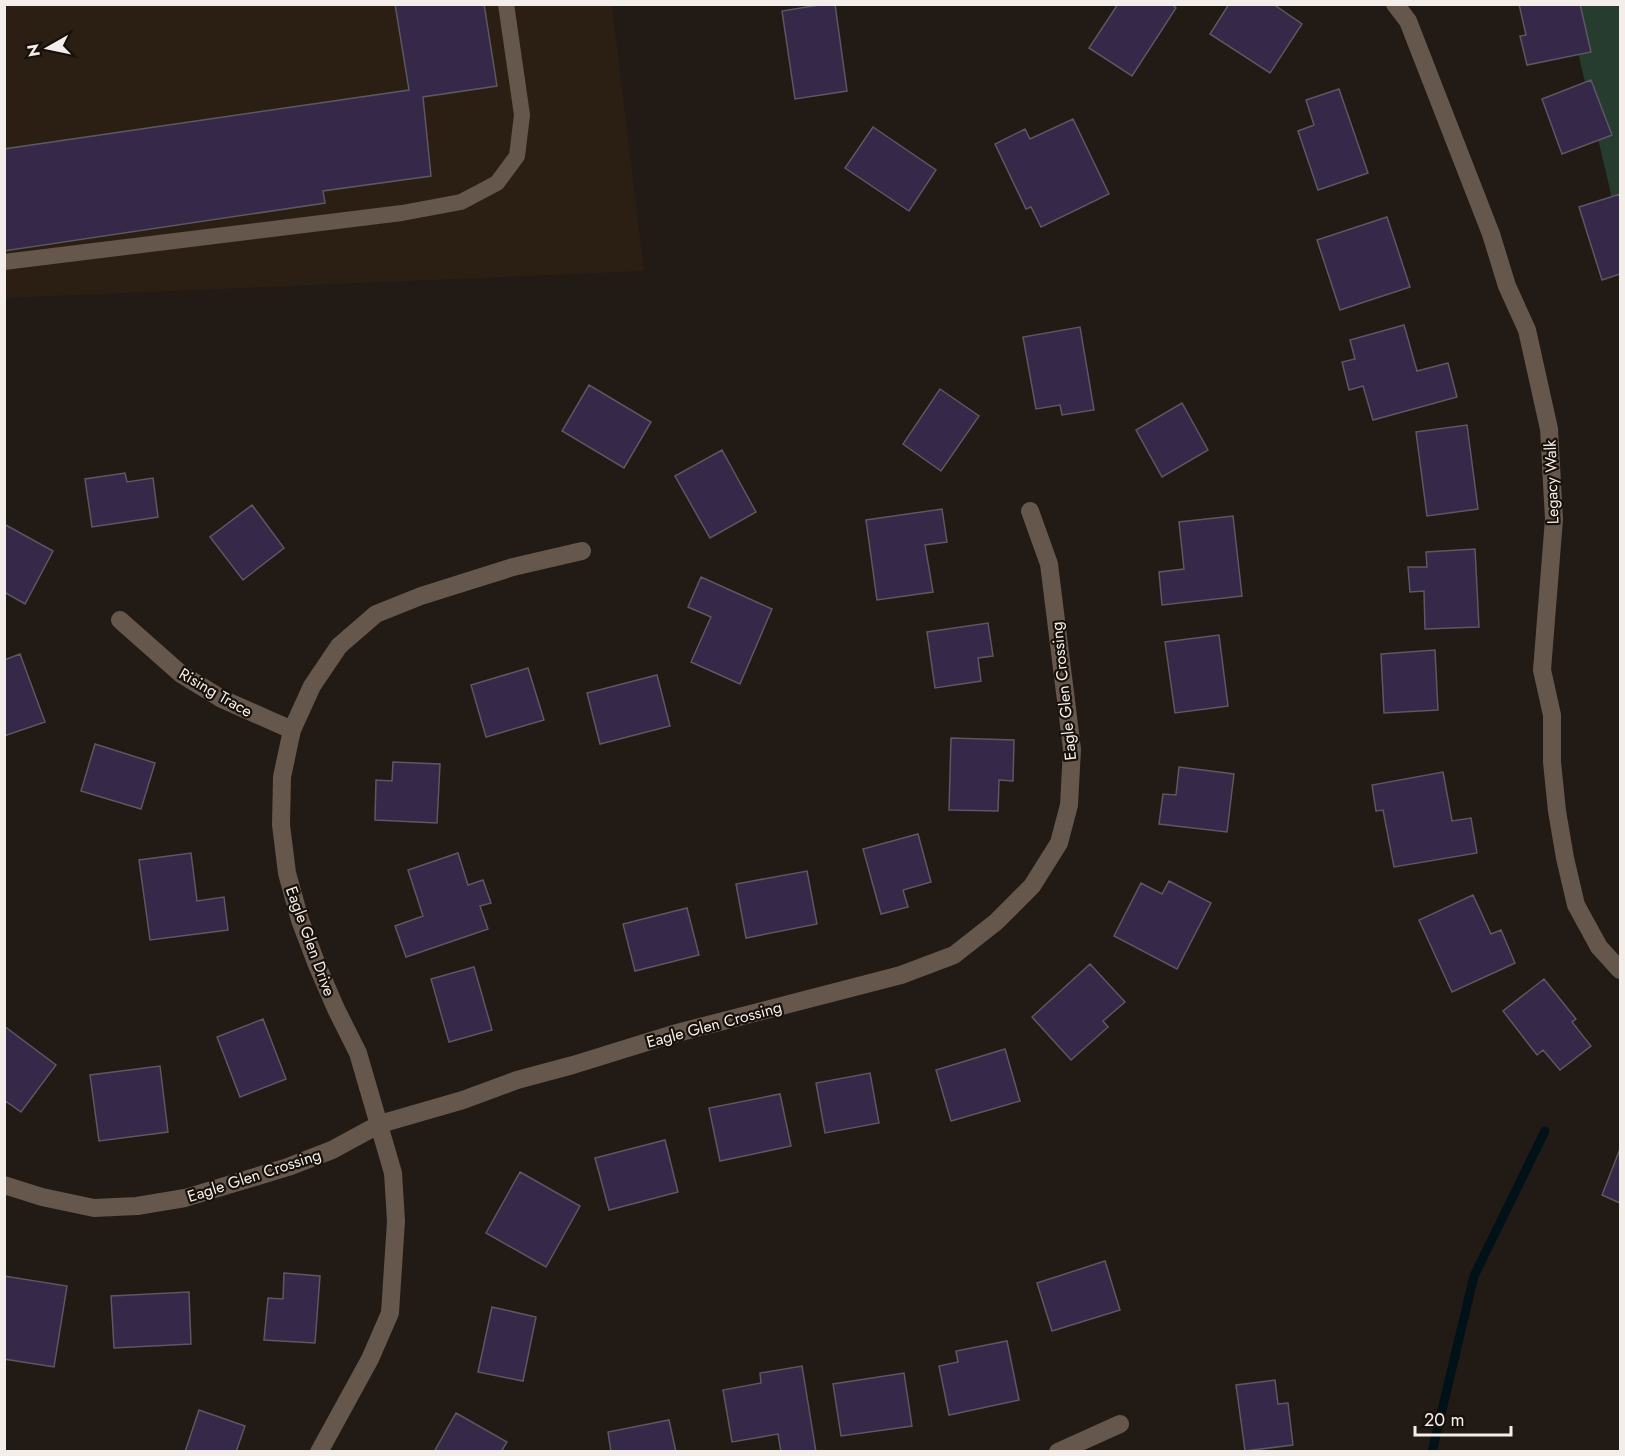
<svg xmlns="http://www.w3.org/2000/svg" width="1625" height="1456" font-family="Jost,sans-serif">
  <rect width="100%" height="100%" fill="#221a14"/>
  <path fill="#2b1f14" d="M4,5h608l32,266 -639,27z"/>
  <path fill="#253c2e" d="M1567,5h53v228z"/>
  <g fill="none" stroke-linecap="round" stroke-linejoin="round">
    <path stroke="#001118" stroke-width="9" d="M1432,1452l42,-176 71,-145"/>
  </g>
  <path fill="#352848" stroke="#5b5862" stroke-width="1.5" d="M395,4h89l13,82 -74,11 8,79 -108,15 2,12 -321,48v-102l405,-59z
    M825,4h10l12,87 -52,8 -13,-88z
    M1118,4h53l5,4 -44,68 -43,-28z
    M1229,4h44l29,20 -32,49 -60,-39z
    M1519,4h61l11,48 -64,13 -7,-29 6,-1z
    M1591,80l21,55 -50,19 -20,-55z
    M1339,89l29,84 -50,17 -20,-59 16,-6 -8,-25z
    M1073,119l36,75 -68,33 -10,-20 -5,2 -31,-65 30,-15 5,10z
    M873,127l63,43 -27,41 -64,-43z
    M1620,194v80l-18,6 -23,-73z
    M1387,217l23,70 -70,23 -23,-70z
    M1404,325l13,46 31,-8 9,34 -84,23 -10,-34 -14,4 -7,-28 13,-3 -5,-19z
    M1080,327l14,83 -32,5 -2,-10 -24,4 -13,-72z
    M589,385l62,37 -27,46 -62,-37z
    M940,389l39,27 -38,55 -38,-27z
    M1182,403l26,47 -46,27 -26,-47z
    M1467,425l11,84 -51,7 -11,-84z
    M722,450l34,62 -46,26 -35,-62z
    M125,473l2,9 26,-4 5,39 -66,10 -7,-48z
    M252,505l32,43 -41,32 -33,-43z
    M942,509l5,33 -22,3 8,47 -56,8 -11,-80z
    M1233,516l9,80 -80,9 -3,-33 25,-3 -5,-47z
    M4,524l49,27 -28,53 -21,-12z
    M1475,549l4,78 -54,2 -1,-38 -14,1 -2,-25h19l-1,-15z
    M701,577l71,32 -32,75 -49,-22 20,-45 -23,-10z
    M988,623l5,33 -15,2 3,23 -46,7 -8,-56z
    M1219,635l9,71 -53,7 -10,-71z
    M1435,650l3,60 -54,3 -3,-59z
    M20,654l25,68 -41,14v-76z
    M528,668l16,52 -58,17 -15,-52z
    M657,675l13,51 -70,18 -13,-51z
    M951,738l63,2 -1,41 -14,-1 -1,31 -49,-1z
    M95,744l60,19 -14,46 -60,-18z
    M393,762l47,2 -3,59 -62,-3 1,-40 16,1z
    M1179,767l55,7 -7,58 -68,-8 4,-30 13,1z
    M1443,772l9,49 19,-3 6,35 -83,14 -11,-57 -7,1 -4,-26z
    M918,834l13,48 -28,8 5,17 -27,7 -18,-65z
    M191,853l6,48 27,-4 4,33 -78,10 -11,-80z
    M458,853l10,32 15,-5 8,23 -11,3 8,23 -82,28 -11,-31 28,-10 -15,-46z
    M807,871l10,53 -71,14 -10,-54z
    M1169,881l42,22 -34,66 -63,-33 27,-53 21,11z
    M1473,895l18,39 10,-4 14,33 -63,29 -33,-72z
    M687,908l12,47 -64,16 -12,-47z
    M1090,964l35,38 -22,19 5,6 -37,33 -39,-43z
    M474,967l18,63 -43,12 -18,-63z
    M1544,979l32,40 -4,3 19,24 -31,24 -17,-20 -6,5 -34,-44z
    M263,1019l23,60 -46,18 -23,-60z
    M4,1026l52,39 -35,47 -17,-12z
    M1005,1049l15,52 -69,20 -15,-51z
    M160,1066l8,66 -69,9 -9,-66z
    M870,1073l9,50 -54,10 -9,-50z
    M780,1094l11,52 -71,15 -11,-53z
    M665,1140l13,52 -69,18 -14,-52z
    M1620,1149v54l-18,-8z
    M520,1172l60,34 -34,61 -60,-34z
    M1105,1261l15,49 -68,21 -15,-48z
    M284,1273l36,3 -5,67 -51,-3 4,-42 15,1z
    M4,1276l63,10 -13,81 -50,-8z
    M189,1292l2,52 -77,4 -3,-52z
    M492,1307l44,10 -13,64 -45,-9z
    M1007,1341l12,59 -70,15 -10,-49 19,-4 -2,-11z
    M802,1366l14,86h-35l-3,-18 -46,8 -9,-52 38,-7 -1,-10z
    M904,1373l8,53 -71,10 -8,-52z
    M1275,1380l3,24 10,-1 5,42 -48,6 -9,-66z
    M199,1410l46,16 -9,26h-51z
    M456,1413l51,29 -6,10h-67z
    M669,1420l7,32h-65l-3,-20z"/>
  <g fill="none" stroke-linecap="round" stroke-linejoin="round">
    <path stroke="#65574b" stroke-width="16" d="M4,262l398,-49 59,-11 36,-19 20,-27 5,-41 -16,-111"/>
    <path stroke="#65574b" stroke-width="18" d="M1395,4l13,17 83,213 16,52 20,44 22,99 5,90 -12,151 10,45v47l5,49 8,47 11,47 23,42 21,23
      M120,620l61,54 41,25 70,31
      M4,1185l38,12 52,11 43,-2 48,-8 103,-31 44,-17 48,-26 83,-24 54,-20 56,-15 100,-31 228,-59 53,-20 42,-33 36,-36 27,-43 10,-38 3,-56 -23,-185 -19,-53
      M319,1452l51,-93 20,-46 6,-92 -3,-48 -35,-120 -22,-44 -19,-44 -17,-45 -13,-47 -6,-48 1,-48 10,-47 20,-44 27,-40 37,-32 45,-18 92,-29 69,-16
      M1058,1452l62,-28"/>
  </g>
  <g text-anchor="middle" stroke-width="4.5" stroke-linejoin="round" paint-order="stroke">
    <g font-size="16" fill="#f3eee9" stroke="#18110b">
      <text transform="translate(1551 482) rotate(-92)" y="6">Legacy Walk</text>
      <text transform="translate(1063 691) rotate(-96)" y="6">Eagle Glen Crossing</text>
      <text transform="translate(216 692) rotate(30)" y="6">Rising Trace</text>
      <text transform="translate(311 941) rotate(70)" y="6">Eagle Glen Drive</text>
      <text transform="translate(714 1024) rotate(-15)" y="6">Eagle Glen Crossing</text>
      <text transform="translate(254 1175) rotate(-18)" y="6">Eagle Glen Crossing</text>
    </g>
  </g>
  <rect width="1625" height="1456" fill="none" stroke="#f3eee9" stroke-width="12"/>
  <g transform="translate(48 48) rotate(261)" stroke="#18110b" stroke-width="4.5" paint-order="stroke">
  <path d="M0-4.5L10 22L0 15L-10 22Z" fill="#f3eee9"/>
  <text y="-9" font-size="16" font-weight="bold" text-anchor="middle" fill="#f3eee9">N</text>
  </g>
  <path d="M1415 1426v9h96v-9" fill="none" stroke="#f3eee9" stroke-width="3"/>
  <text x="1424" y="1426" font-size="18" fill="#f3eee9" stroke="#18110b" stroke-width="4.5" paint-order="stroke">20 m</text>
</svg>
